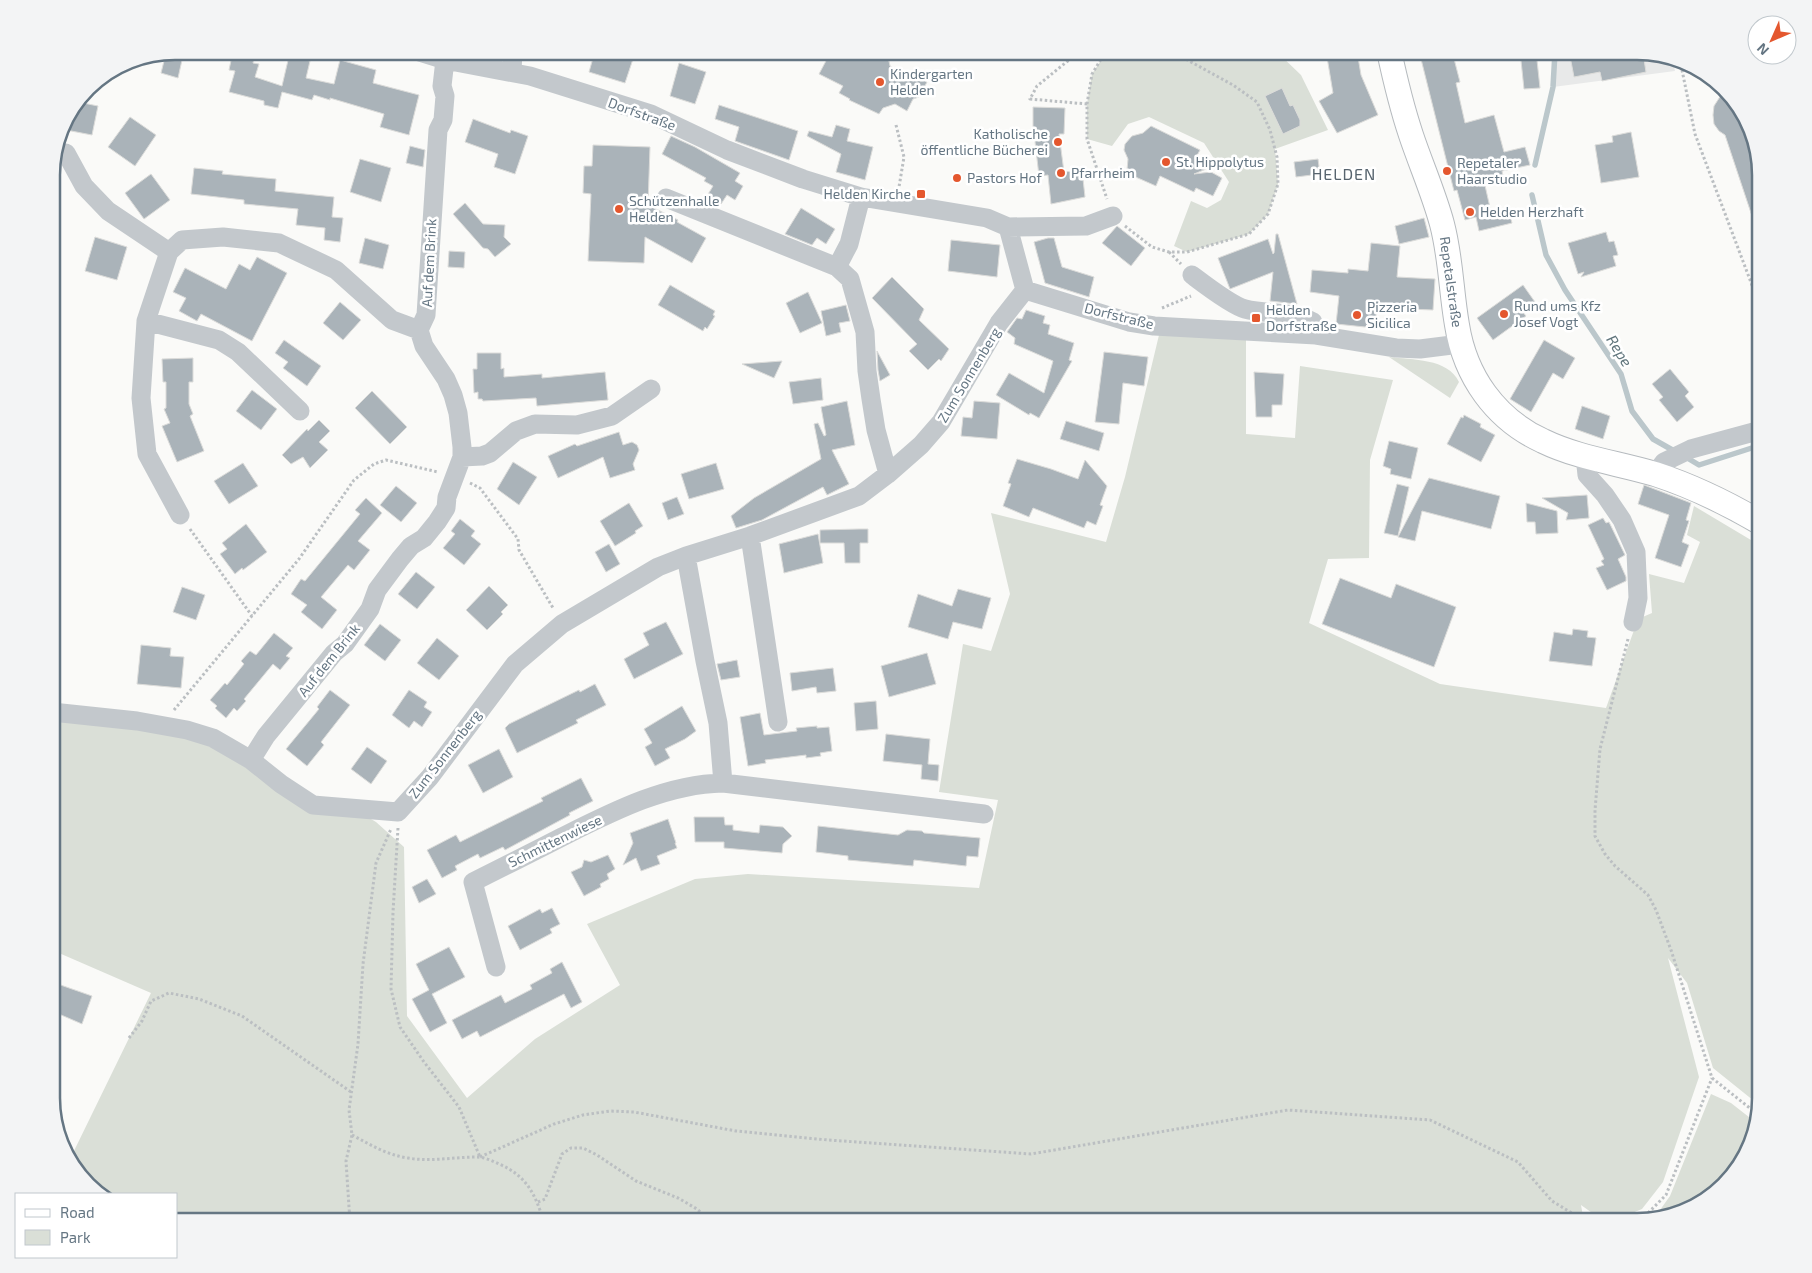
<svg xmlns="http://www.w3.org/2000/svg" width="1812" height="1273" font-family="'Exo 2',sans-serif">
  <rect width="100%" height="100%" fill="#fafaf8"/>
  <path fill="#e8e9e9" d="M1555,51h82l36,11 2,9 -122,16z"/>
  <path fill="#dadfd7" d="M1107,51h169l25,24 27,55 -53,19 3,35 -10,30 -19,20 -62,18 -13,-6 17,-45 16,7 14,-8 8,-18 -25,-39 -55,-26 -21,7 -16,22 -25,-7v-35l5,-30z
    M1159,335l87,4v95l49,4 5,-72 93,14 -23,80 -1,98 -41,1 -19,64 131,61 166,24 32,-89 14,-6 -3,-39 35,9 16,-41 -13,-7 7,-29 67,40v552l-2,7 -46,-37 -26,-85 -19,-25 31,119 -36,105 -21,27 -22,9 -25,-3 -14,-10 3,17h-1408v-28h-76l-32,-35 -2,-6 6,2 79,-162 -99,-43v-234l114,14 38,12 51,31 106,40 15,9 28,25 3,169 60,82 68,-59 85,-54 -33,-61 108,-45 53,-5 231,14 19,-88 -59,-8 24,-148 28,7 19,-57 -19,-81 115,29 19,-65z
    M1389,357c23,3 59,1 70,25l-9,16z
    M1711,1094l20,9 23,18 -14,46 -48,42 -37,8 15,-21z"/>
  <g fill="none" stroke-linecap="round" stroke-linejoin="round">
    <path stroke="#bbc7cb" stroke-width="5.5" d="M1535,165l18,-78 2,-35
      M1532,195l14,60 19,35 56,84 11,37 21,28 23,13
      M1684,456l15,9 62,-20"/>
  </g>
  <path fill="#aab3b9" stroke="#dcdcda" d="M175,51h9l-6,27 -17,-5 5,-20z
    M233,51h23l-3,12 6,1 -4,13 27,9 7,-30 21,5 -4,17 28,6 6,-24 36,10 -3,13 46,12 -10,40 -29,-8 4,-13 -54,-16v2l-16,-5 -2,5 -30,-8 -4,16 -14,-3v-4l-35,-9 6,-21 -6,-1z
    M595,51h13l25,8 -8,24 -36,-11z
    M824,51h30l13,7 10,-3 12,6 1,5 17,9 5,-1 15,8 -8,15 -6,2 -6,12 -12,-7 -12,4 -4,6 -30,-14 1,-1 -11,-6 4,-7 -24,-12 8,-15z
    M1326,51h31l4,24 17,40 -41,18 -18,-32 14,-8z
    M1419,51h33l8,31 -4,1 9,40 29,-8 10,37 21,-5 5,18 -28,6 1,5 -19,5 7,31 17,-4 4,15 -33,8 -3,-14 -11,3 -8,-30 -3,1z
    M1520,51h16l4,37 -16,1z
    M1569,51h68l6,2 3,19 -44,9 -2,-9 -26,5z
    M679,63l27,9 -11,32 -25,-8z
    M1282,88l8,18 3,-1 7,15v6l-17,8 -18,-38z
    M1723,92l25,28 13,55v58l-3,1 -33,-99 -6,-4 -5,-7 -1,-9 1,-9z
    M78,102l20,4 -6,29 -31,-6z
    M719,105l79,26 -9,29 -54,-19 4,-14 -24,-8z
    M1033,107l32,1 -1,26h-5l5,38 18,-2 3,27 -34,7 -3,-29 -9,1 -5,-43h-1z
    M130,117l26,18 -21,31 -27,-19z
    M473,119l37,14 1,-3 17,6 -13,38 -21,-7 4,-13 -33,-12z
    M836,125l14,4 -3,12 26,6 -8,33 -29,-8 5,-18 -34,-18 2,-5 23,6z
    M1151,126l49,24 -5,9 16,8 -17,7 17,-2 11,6 -9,18 -17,-8 -2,4 -34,-16 -4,10 -25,-11 -4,-5 1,-11 -4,-9 1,-6 7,-8 11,-3z
    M1631,132l8,45 -38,6 -6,-38 18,-3 -1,-6z
    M671,136l24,11 45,26 -5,8 8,5 -8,14 -8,-5 -6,9 -14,-8 6,-10 -9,-5 2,-3 -44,-24z
    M593,145l57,2 -2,58 30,15 -1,2 29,16 -14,25 -47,-26 -1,26 -56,-2 3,-67 -8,-1 1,-27h8z
    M410,146l15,4 -2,17 -17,-4z
    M360,159l31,9 -10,34 -31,-10z
    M1318,159l2,15 -24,3 -2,-15z
    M194,168l29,3 -1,3 54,5 -1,12 59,6 -2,20 11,1 -3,24 -16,-2 1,-12 -29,-3 2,-16 -54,-5v-4l-53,-6z
    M151,174l19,26 -26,19 -19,-26z
    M465,203l18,21 22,1 -1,12 7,7 -16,13 -7,-8 -5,-1 -30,-34z
    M801,208l34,21 -9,15 -9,-6 -5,7 -27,-11z
    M1424,218l5,19 -30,7 -4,-18z
    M1117,226l28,22 -14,18 -29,-23z
    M1606,232l3,10 5,-1 4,14 -5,1 3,10 -35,11 3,-5 -6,2 -10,-31z
    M1276,234h2l19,70 -27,-3 3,-29 -43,17 -12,-31 50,-19 5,15 1,-1z
    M95,237l32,10 -10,33 -32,-9z
    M365,238l24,7 -6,24 -24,-6z
    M1048,238h6l8,29 32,10 -5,20 -44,-14 -11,-41z
    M951,240l49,5 -3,32 -49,-6z
    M1371,243l29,3 -3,31 38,2 -2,31 -24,-1 1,-3 -32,-3 -3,25 -39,-4 3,-28 -29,-4 2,-22 36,3v-4l20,2z
    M449,251l16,1 -1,16 -16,-1z
    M257,257l30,16 -35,68 -51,-27 -4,7 -18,-10 7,-13 -13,-6 12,-24 41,21 13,-25 11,6z
    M892,277l32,32 -5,11 30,29 -8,12 -2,-2 -11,11 -19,-19 8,-7 -45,-46z
    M670,285l45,26 -2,4 2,1 -8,13 -2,-2 -2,4 -45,-26z
    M1523,285l12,17 -13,9 4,5 -33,24 -16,-22z
    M808,292l14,31 -22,10 -14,-30z
    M340,302l21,18 -18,20 -20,-17z
    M846,305l4,16 -11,2 2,9 -15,4 -5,-25z
    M1026,310l19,6 -2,7 7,2 -2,9 26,9 -5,17 3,1 -33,57 -9,-5 -1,2 -33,-20 13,-22 35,20 9,-32 -39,-17 1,-6 -8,-6 10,-14 5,1z
    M284,340l37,26 -14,20 -24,-18 5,-6 -13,-9z
    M1544,340l31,18 -12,21 -10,-6 -22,39 -21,-13z
    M877,351l13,24 -10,6 -2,-11z
    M1104,352l44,5 -4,29 -21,-3 -4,41 -24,-2z
    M477,353h24v16l3,-1v9l38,-3v4l63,-6 3,28 -71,6 -1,-8 -53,3 -1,-2h-4v-7l-4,1 -1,-24h4z
    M193,358v24h-4v22l4,10 -3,2 14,35 -27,11 -15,-36 8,-3 -6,-14 2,-1v-26h-3l-1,-23z
    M782,361l-8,17 -32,-14z
    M1670,369l19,23 -4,4 9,11 -17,15 -18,-22 4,-3 -11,-13z
    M1254,372l30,2 -2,31h-10v12h-16z
    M821,378l2,22 -30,4 -4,-22z
    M252,390l25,19 -16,21 -25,-19z
    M372,391l35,36 -17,17 -35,-36z
    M847,401l8,44 -23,5 17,34 -22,11 -4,-8 -61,33 -26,8 -5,-12 23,-18 67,-39 -7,-35 4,-1 6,13 2,-1 -5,-28z
    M974,401l26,2 -3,36 -36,-3 2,-19 9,1z
    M1582,406l28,10 -7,23 -28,-10z
    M1464,415l17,9 -1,3 15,8 -14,27 -34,-18 14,-27 2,1z
    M319,420l11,11 -11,11 9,8 -18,18 -7,-11 -12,7 -9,-9 25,-26 1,2z
    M1066,421l38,12 -5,18 -39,-12z
    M619,432l4,13 9,-3 5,3 2,5 -6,14 2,6 -25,8 -7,-21 -45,21 -10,-22 27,-12 2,2z
    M1389,441l29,7 -7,31 -21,-5 1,-5 -8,-3z
    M1017,459l34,10 27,10 7,-19 22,26 -7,19 3,1 -7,19 -9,-4 -3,7 -51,-20 -4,9 -26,-11 8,-22 -3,-1z
    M513,462l24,15 -18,28 -22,-16z
    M243,463l15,23 -29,18 -15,-23z
    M716,463l8,26 -35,10 -8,-25z
    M1429,478l71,18 -9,33 -69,-18 -7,30 -17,-4z
    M1397,484l12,3 -11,49 -14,-3z
    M1644,485l47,18 -5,17 3,1 -7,21 7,3 -8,22 -26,-9 14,-43 -31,-11z
    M396,486l21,17 -16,19 -21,-17z
    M1587,495l2,23 -23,2 2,-7 -26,-15z
    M677,497l7,17 -16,6 -6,-17z
    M366,498l16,15 -24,28 12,9 -16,20 -6,-5 -27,32 16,13 -15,19 -21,-17 6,-7 -16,-11 10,-15 4,2 55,-67 -5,-4z
    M629,503l14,23 -8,5 1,2 -21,13 -15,-25z
    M1526,503l31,8 1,22 -22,1 -1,-12h-8z
    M1603,518l3,5 3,-1 16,33 -7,4 8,18v4l-19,9 -11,-22 8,-3 -3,-4 3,-2 -16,-34z
    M460,519l15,12 -4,5 10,8 -17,21 -21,-17 12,-14 -4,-3z
    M246,524l21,28 -24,18 -1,-2 -7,6 -15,-20 7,-5 -5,-6z
    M859,529h9v14h-8v20h-15l-1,-20h-24v-13z
    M818,534l5,29 -39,10 -5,-29z
    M609,544l11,20 -14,8 -11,-20z
    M416,572l19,15 -18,22 -19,-15z
    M1340,578l51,20 5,-14 60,23 -22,60 -112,-43z
    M489,586l19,19 -7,7 2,2 -16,16 -21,-20z
    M182,587l23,8 -9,25 -23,-8z
    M958,589l33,9 -9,31 -29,-7 -5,17 -40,-12 10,-33 34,12z
    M666,622l17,32 -49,25 -10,-20 25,-14 -6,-12z
    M380,624l21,16 -16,21 -21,-16z
    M1573,629l15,2 -1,6 9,1 -4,28 -43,-5 5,-29 18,3z
    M274,633l19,15 -7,8 4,2 -10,12 -7,-6 -29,35 2,2 -9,10 -3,-3 -8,10 -11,-10 2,-2 -7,-6 15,-17 2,2 17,-21 -3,-3 9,-10 6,4z
    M437,638l22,18 -20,24 -22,-17z
    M141,645l30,3 -1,8 14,1 -3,31 -44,-4z
    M927,653l9,31 -47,13 -8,-31z
    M737,660l3,17 -19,3 -4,-16z
    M833,668l3,23 -19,2 -1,-6 -24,4 -2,-18z
    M595,684l11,21 -30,15 2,3 -61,30 -12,-25 4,-4 70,-34 1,2z
    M330,690l20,15 -29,37 3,3 -17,21 -21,-17 33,-40 -2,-2z
    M409,690l18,12 -3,5 8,5 -10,15 -8,-6 -5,7 -17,-13z
    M876,701l2,28 -22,2 -2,-28z
    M682,706l14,25 -11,8 -20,10 5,9 -15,8 -10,-19 7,-4 -8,-14z
    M760,713l4,22 33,-4 -1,-3 21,-2v2l12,-1 3,24 -12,2 1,3 -15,2v-3l-41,5 1,3 -18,3 -8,-49z
    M886,734l44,5 -2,25 11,1 -1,16 -17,-2 1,-14 -39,-4z
    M367,747l20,14 -16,23 -20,-15z
    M499,749l14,28 -30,16 -15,-28z
    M581,778l12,23 -24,12 1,2 -65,35 -2,-3 -23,11 -2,-4 -23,12 2,4 -15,8 -15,-28 29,-15 4,7 83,-41 -2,-3z
    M694,817h30l1,8h8v5l26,3 1,-8 23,2 9,9 -9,8 -1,9 -58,-5v-6h-29z
    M668,819l8,24h-1l2,5 -20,8 3,8 -19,7 -5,-13 -13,7 10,-22 -3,-10z
    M818,826l80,9 9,-5 15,1 2,2 56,5 -2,19 -11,-1 -1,10 -52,-6 -1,6 -65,-6v-4l-32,-4z
    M608,855l7,14 -8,5 2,5 -9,5 1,3 -17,9 -13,-24 11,-5 2,-7 7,2z
    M427,879l9,15 -17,9 -7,-16z
    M552,908l8,16 -10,5 2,4 -32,17 -12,-24 32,-17 2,4z
    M449,947l16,30 -33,17 15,29 -17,9 -18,-33 17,-9 -13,-26z
    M562,962l20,40 -11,6 -7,-14 -84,43 -3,-6 -15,8 -10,-19 49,-25 4,8 27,-14 -2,-4 22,-12 -2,-4z
    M52,982l40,14 -10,28 -30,-13z"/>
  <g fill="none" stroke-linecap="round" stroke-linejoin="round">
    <defs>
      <path id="major" d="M1389,51c6,28 13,57 22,84 10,30 23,59 31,89 9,34 9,67 15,101 8,51 38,94 86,116 35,17 75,22 112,33 37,12 72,29 106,49"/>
    </defs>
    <use href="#major" stroke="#b5babe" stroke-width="26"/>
    <path stroke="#bbbfc2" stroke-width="3" stroke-dasharray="2.5 2.5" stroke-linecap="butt" d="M1080,51l-43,35 -7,13 57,5
      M1106,51l-14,23 -5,30v35l20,60
      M1681,65l14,69 66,175
      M896,125l8,32 -5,30
      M1125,226l27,21 17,5h18l62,-18 19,-20 10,-30 -1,-27 -7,-27 -13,-28 -24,-17 -62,-34
      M1169,252l12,12
      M1162,308l29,-12
      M470,483l10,5 38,51 1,11 34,58
      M190,529l62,87
      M1628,639l-28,110 -5,61v26l10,18 10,12 33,29 8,15 15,40 41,128 44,35
      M174,710l125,-151 55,-79 20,-16 12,-4 52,12
      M398,828l-5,84 -2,77 9,38 24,35 35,45 21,50
      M129,1038l13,-17 9,-20 18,-8 30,6 43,17 109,76
      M352,1135c19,10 35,20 56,23 23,4 46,-1 69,-1 7,0 16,4 22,7 28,12 36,30 45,58
      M480,1157l74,-33 29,-9 27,-4 24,1 102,19 92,9 203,14 257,-44 142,10 88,42 34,39 28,17 15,4
      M538,1202l7,-3 17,-45 9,-6h12l14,7 39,26 42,17 19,11 14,13
      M350,1222l-4,-61 6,-26 -3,-25 9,-66 5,-80 13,-101 15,-34
      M1631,1222l11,-3 24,-24 46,-117"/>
    <path stroke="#c3c8cc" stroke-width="19" d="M416,51l29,9 85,16 121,38 76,36 76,29 58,18 126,21 21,9 17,63
      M512,72l1,-21
      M66,153l18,33 24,25 61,41
      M861,197l-12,47 -12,23 13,12 15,53 2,39 4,28 5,31 12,44
      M666,198l171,69
      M1008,227l78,-1 27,-10
      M1192,275c12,9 39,30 53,34 22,6 48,1 68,13l3,13
      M1025,290l104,32 25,4 162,9 80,13 24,1 40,-5
      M146,321l73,19 19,12 62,59
      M1585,456l2,19 18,20 17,25 14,32 2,46 -5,24
      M462,457l20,-1 8,-3 26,-22 19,-7 42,1 35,-9 39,-27
      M1655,474l9,-12 27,-13 70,-19
      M180,515l-33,-61 -6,-56 5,-77 23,-69 13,-12 41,-3 56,6 57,27 56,50 27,10
      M750,536l28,186
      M686,556l19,105 13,62 5,60
      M52,712l85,9 50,9 26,8 38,22 30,24 32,21 85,7 32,-35 85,-113 47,-40 96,-57 28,-11 64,-20 109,-40 29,-22 33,-29 20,-23 58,-99 26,-33
      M251,760l15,-24 68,-83 11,-9 25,-35 7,-19 23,-31 11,-13 13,-8 13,-16 9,-14 1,-11 15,-40v-10l-4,-34 -5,-18 -7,-16 -22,-33 -5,-16 7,-15 12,-185 5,-10 2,-24 -3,-10 3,-26
      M496,967l-23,-85c30,-15 60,-30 89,-45 50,-25 104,-53 161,-54l261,31"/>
    <use href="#major" stroke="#fff" stroke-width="24"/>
  </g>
  <g fill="#e4572e" stroke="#fff" stroke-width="2">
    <circle cx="880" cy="82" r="5"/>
    <circle cx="1058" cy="142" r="5"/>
    <circle cx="1166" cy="162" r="5"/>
    <circle cx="1447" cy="171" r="5"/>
    <circle cx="1061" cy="173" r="5"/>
    <circle cx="957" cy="178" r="5"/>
    <rect x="916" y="189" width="10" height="10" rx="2.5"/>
    <circle cx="619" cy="209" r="5"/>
    <circle cx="1470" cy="212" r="5"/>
    <circle cx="1504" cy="314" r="5"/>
    <circle cx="1357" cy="315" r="5"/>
    <rect x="1251" y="313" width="10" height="10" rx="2.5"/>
  </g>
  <g text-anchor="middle" stroke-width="5" stroke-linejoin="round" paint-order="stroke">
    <g font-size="14" fill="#657683" stroke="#fff" text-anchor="start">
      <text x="890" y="79">Kindergarten<tspan x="890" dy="16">Helden</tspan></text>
      <text x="1048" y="139" text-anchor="end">Katholische<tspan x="1048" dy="16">öffentliche Bücherei</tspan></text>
      <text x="1176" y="167">St. Hippolytus</text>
      <text x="1457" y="168">Repetaler<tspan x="1457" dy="16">Haarstudio</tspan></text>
      <text x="1071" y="178">Pfarrheim</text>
      <text x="967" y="183">Pastors Hof</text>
      <text x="911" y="199" text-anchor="end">Helden Kirche</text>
      <text x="629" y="206">Schützenhalle<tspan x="629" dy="16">Helden</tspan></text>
      <text x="1480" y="217">Helden Herzhaft</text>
      <text x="1514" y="311">Rund ums Kfz<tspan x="1514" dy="16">Josef Vogt</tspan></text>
      <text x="1367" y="312">Pizzeria<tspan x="1367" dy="16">Sicilica</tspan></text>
      <text x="1266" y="315">Helden<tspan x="1266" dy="16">Dorfstraße</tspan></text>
    </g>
    <g font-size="14" fill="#657683" stroke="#fff">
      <text transform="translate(642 114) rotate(20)" y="5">Dorfstraße</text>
      <text transform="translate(429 263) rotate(-87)" y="5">Auf dem Brink</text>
      <text transform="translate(1451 282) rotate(82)" y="5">Repetalstraße</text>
      <text transform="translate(1119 316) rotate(14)" y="5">Dorfstraße</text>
      <text transform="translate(969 375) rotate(-59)" y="5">Zum Sonnenberg</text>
      <text transform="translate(329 660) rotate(-51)" y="5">Auf dem Brink</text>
      <text transform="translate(445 754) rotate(-52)" y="5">Zum Sonnenberg</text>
      <text transform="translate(555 841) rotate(-26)" y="5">Schmittenwiese</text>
    </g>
    <g font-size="15" font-style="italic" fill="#60757c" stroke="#fff">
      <text transform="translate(1619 351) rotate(58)" y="5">Repe</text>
    </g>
    <g font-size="16" letter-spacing="1" fill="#57646e" stroke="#fff">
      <text x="1344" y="180">HELDEN</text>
    </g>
  </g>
  <path d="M0 0H1812V1273H0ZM175 60H1637A115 115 0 0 1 1752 175V1098A115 115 0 0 1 1637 1213H175A115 115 0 0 1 60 1098V175A115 115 0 0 1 175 60Z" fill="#f3f4f5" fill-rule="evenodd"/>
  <path fill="none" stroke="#657683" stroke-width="2.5" d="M175 60H1637A115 115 0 0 1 1752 175V1098A115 115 0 0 1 1637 1213H175A115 115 0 0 1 60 1098V175A115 115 0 0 1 175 60Z"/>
  <rect x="15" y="1193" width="162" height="65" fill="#ffffff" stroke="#c1c8cd"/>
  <rect x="25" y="1209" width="25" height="8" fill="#ffffff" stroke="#c1c8cd"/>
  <text x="60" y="1218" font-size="15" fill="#657683">Road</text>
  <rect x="25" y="1230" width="25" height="15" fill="#dadfd7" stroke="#c1c8cd"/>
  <text x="60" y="1243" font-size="15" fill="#657683">Park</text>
  <g transform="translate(1772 40) rotate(225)"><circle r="24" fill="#ffffff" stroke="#c1c8cd"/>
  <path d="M0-4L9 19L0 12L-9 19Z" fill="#e4572e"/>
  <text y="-8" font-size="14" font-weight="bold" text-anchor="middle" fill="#657683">N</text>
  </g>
</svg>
